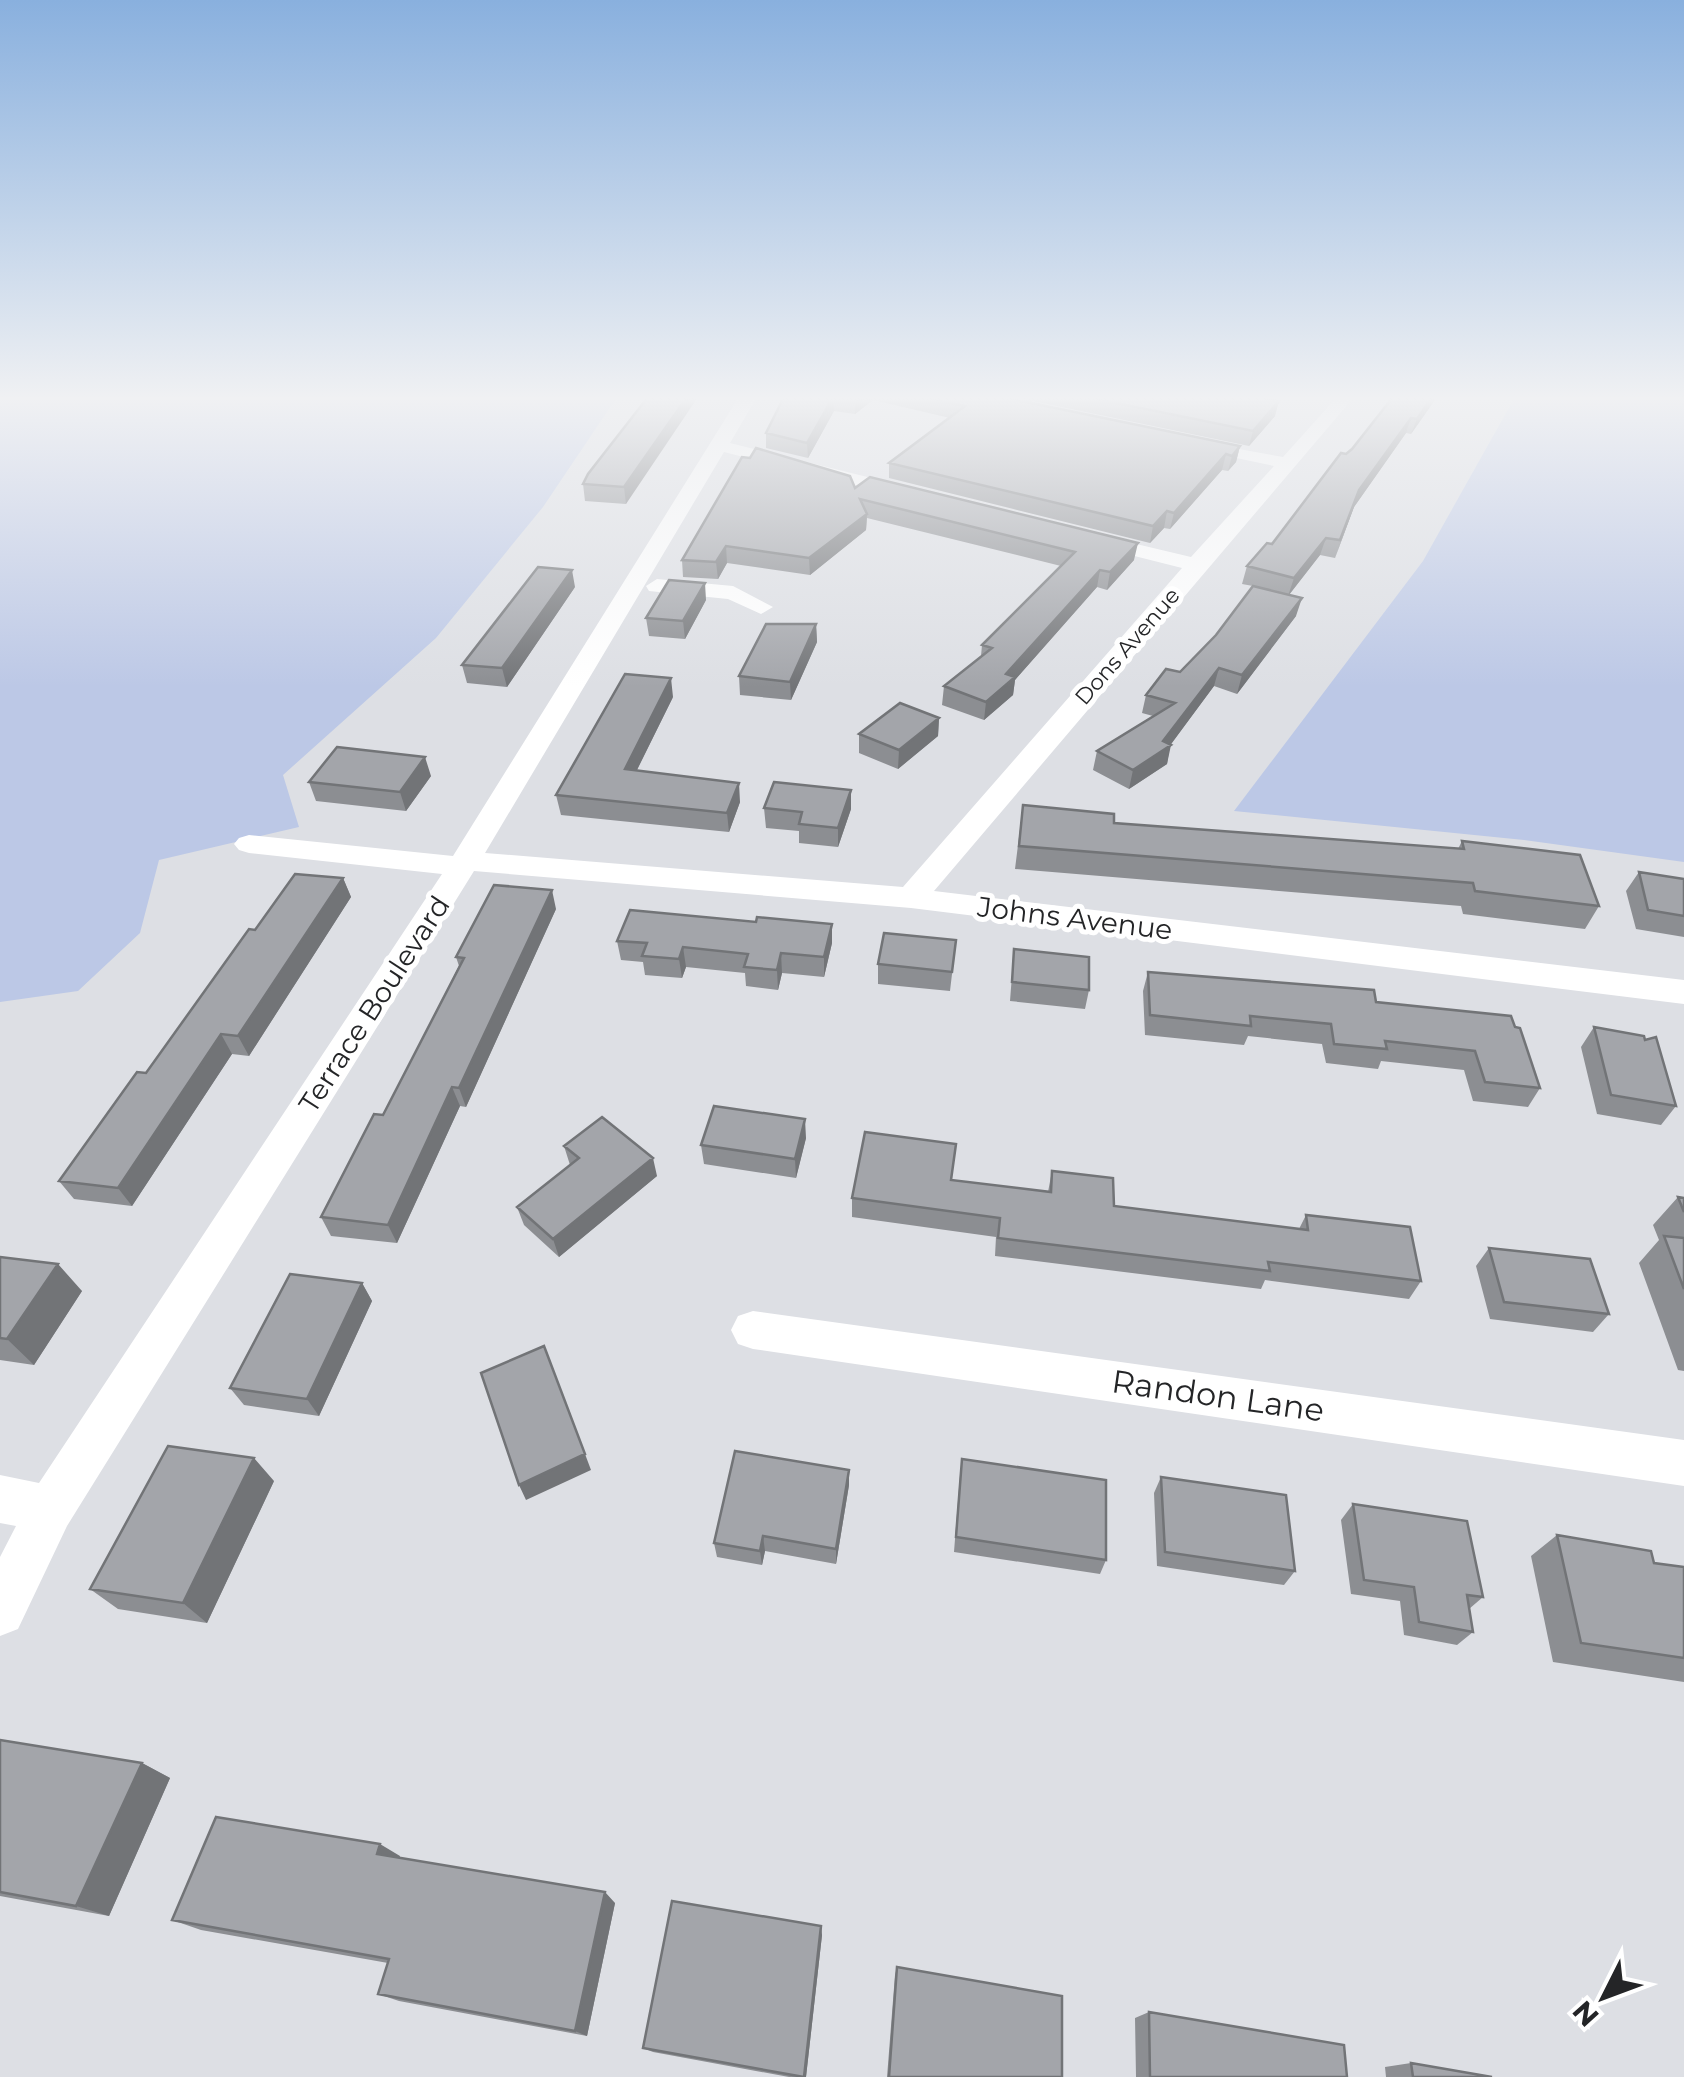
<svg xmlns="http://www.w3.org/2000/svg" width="1684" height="2077" font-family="Montserrat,sans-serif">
  <rect width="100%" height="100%" fill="#dddfe4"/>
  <path fill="#bcc8e6" d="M0,397h617l-74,110 -107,131 -153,137 16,52 -140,33 -19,73 -62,58 -78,11z
    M1515,397h169v465l-160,-22 -290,-29 189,-250z"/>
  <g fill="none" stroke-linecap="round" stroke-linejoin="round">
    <path fill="#fff" fill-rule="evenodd" d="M739,397h18l-27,46 186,46 3,4 -10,6 -185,-47 -239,401 418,34 279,-319 -99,-25 -4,-4 4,-4 7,-2 101,24 83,-91 -90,-19v-8l99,18 54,-60h17l-420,494 750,89v24l-773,-96 -437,-37 -407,655 -49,103 -18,7v-79l16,-31 -16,-3v-48l39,8 403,-609 -193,-21 -10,-3 -5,-6 5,-6 10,-3 204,21z
      M657,579l76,7 40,21 -12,7 -33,-15 -79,-8 -3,-5z
      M753,1311l931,129v46l-931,-137 -15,-5 -7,-14 7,-14z"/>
  </g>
  <path fill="#8c8e92" d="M648,397l-22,107 -41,-3 -2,-17z
    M784,397h218l238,49 -4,16 -8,9 -6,-1 -52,59 -6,-1 -14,15 -261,-65v-15l61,-45 -77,-18 -18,14 -21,-3 -26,47 -42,-10v-15z
    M1014,397h244l17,19 -26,30z
    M1437,397l-26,37 -5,-1 -52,74 -19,51 -15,-3 -31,40 7,21 -59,78 -23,-8 -44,59 -3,19 -38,25 -36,-19 4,-19 56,-35 -11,-3 4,-18 34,-23 36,-37 37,-49 -11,-2 5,-18 25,-22 74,-90z
    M855,488l279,72 -27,30 -10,-3 -82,93 -2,15 -29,25 -42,-15 2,-19 37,-30 1,-11 79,-79 -194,-48 -1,12 -56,45 -83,-12 -9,16 -35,-2 -1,-17z
    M575,587l-68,100 -40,-4 -5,-18z
    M706,600l-21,39 -36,-3 -3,-18z
    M816,624l1,18 -26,58 -51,-5 -1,-19z
    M673,697l-36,73 103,32 -11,30 -168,-17 -5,-20z
    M939,718l-1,18 -40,33 -39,-16v-19z
    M431,776l-25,35 -90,-10 -7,-19z
    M1023,805l91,18 344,26 4,-8 137,65 -14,23 -122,-15 -2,-8 -446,-37z
    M764,808l87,1 -13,38 -39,-4v-12l-33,-3z
    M1639,872l45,7v58l-48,-8 -10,-38z
    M343,878l8,19 -102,159 -17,-2 -100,152 -58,-7 -15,-18 87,-108 109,-143z
    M556,909l-90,198 -6,-1 -63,137 -66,-7 -10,-19 62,-102 76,-149 -3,-9z
    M832,924v19l-8,34 -42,-4 -4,17 -32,-4 -1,-13 -59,-6 -4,11 -37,-3 -2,-13 -22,-2 -4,-19z
    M956,940l-6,51 -72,-7v-20z
    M1014,949l75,41 -4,19 -75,-8z
    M1148,972l228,30 135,14 29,72 -12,19 -55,-6 -9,-31 -83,-9 -3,8 -52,-6 -4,-19 -74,-8 -4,9 -99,-10 -2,-44z
    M1594,1027l82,79 -15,19 -64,-11 -16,-67z
    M806,1138l-10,40 -92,-14 -3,-19z
    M564,1146l93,30 -98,81 -35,-32 -7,-18 53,-42z
    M1052,1171l62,35 185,23 7,-14 115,66 -12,18 -144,-19 -4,9 -266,-33 1,-19 -144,-20v-19l196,-6z
    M1678,1197l6,1v173l-6,-1 -39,-107 20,-23 -6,-15z
    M1489,1248l120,66 -16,18 -103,-13 -14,-53z
    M0,1257l82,34 -48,74 -34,-5z
    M362,1283l10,18 -53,115 -75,-11 -14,-17z
    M962,1459l144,101 -6,14 -146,-22 6,-77z
    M1161,1477l134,94 -11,14 -127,-19 -3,-73z
    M274,1481l-67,142 -89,-14 -28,-20z
    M849,1485l-13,79 -71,-13 -3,14 -45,-8 -3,-14z
    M1353,1504l130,93 -14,12 4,23 -16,13 -53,-10 -4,-34 -49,-7 -10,-74z
    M1557,1535l97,28 30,4v115l-131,-20 -22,-106z
    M0,1740l142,23 28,15 -61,138 -109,-20z
    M400,1856l-1,2 216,45 -28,133 -188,-35 -21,-7 10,-31 -187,-33 -29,-10z
    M822,1935l-16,142h-17l-136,-25 -10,-4z
    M897,1967l165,110h-175l8,-102z
    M1149,2012l198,65h-211l-1,-59z
    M1411,2063l81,14h-106l-1,-10z"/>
  <path fill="#727477" d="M687,397h11l-72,107 -2,-17z
    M833,397l1,14 -26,47 -1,-15z
    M859,397h14v3l-18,14v-15z
    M1432,397h5l-26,37 6,-15z
    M1279,401l-4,15 -26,30 4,-15z
    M1411,418l-5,15 -52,74 -19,51 24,-68z
    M1240,446l-4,16 -8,9 4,-15z
    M1226,454l-4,16 -52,59 4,-16z
    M1167,511l-3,17 -14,15 3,-17z
    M867,514l-1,16 -56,45 -1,-17z
    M1326,538l-6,17 -32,41 6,-18z
    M1138,543l-4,17 -27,30 3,-18z
    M726,546l1,17 -9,16 -2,-17z
    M572,570l3,17 -68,100 -5,-19z
    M1100,570l-3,17 -82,93 -2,15 -29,25 2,-18 20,-28z
    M705,583l1,17 -21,39 -2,-18z
    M1302,598l-6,18 -59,78 5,-19z
    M816,624l1,18 -26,58 -1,-18z
    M1219,668l-5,18 -45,61 2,-2 -4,19 -38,25 4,-19 30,-29z
    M671,678l2,19 -45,91 -3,-19z
    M939,718l-1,18 -40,33 1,-19z
    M425,757l6,19 -25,35 -6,-19z
    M739,783l1,19 -11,30 -2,-19z
    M851,790v19l-13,38v-19z
    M343,878l8,19 -102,159 -11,-20z
    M552,890l4,19 -90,198 -7,-19z
    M832,924v19l-8,34v-20z
    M683,947l3,20 -4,11 -3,-19z
    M781,953l1,20 -4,17 -1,-20z
    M221,1034l11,20 -100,152 -14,-18z
    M452,1087l8,19 -63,137 -9,-18z
    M805,1119l1,19 -10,40 -1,-19z
    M653,1158l4,18 -98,81 -6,-18z
    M58,1264l24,27 -48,74 -27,-26z
    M362,1283l10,18 -53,115 -12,-17z
    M585,1454l6,16 -65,30 -7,-15z
    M254,1458l20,23 -67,142 -24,-20z
    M849,1470v15l-13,79v-15z
    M763,1536l2,15 -3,14 -2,-14z
    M142,1763l28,15 -61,138 -33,-10z
    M380,1844l20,12 -3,10 -20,-12z
    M605,1892l10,11 -28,133 -12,-5z
    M821,1926l1,9 -16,142h-2z"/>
  <path fill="#a3a5aa" stroke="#727477" stroke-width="2.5" d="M648,397h39l-63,90 -41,-3 5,-10z
    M784,397h49l-26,46 -41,-10z
    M925,397h77l238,49 -8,10 -6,-2 -52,59 -7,-2 -14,15 -264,-63 76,-57z
    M1087,397h171l21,4 -26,30z
    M1393,397h39l-15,22 -6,-1 -52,72 -19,50 -14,-2 -32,40 -47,-12 20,-23 5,1 69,-91 5,1 6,-5z
    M756,448l94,28 5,12 15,-11 268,66 -28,29 -10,-2 -94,104 9,3 -29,25 -42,-16 48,-38 -10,-3 93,-93 -215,-53 7,15 -58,44 -83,-12 -10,16 -34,-2 60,-103 8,1z
    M538,567l34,3 -70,98 -40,-3z
    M669,580l36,3 -22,38 -37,-3z
    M1253,586l49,12 -60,77 -23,-7 -56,73 8,4 -38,25 -36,-19 78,-48 -29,-8 20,-26 14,3 36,-37z
    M766,624h50l-26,58 -51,-6z
    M625,674l46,4 -46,91 114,14 -12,30 -171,-18z
    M900,703l39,15 -40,32 -40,-16z
    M337,747l88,10 -25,35 -91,-10z
    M774,782l77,8 -13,38 -39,-4 3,-12 -38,-4z
    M1023,805l91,9v9l350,26 -2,-8 118,14 19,51 -124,-15 -2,-8 -454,-37z
    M1639,872l45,7v37l-36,-6z
    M295,874l48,4 -105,158 -17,-2 -103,154 -59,-7 78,-109 9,1 103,-144 6,1z
    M494,885l58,5 -93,198 -7,-1 -64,138 -67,-8 53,-103 9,1 81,-157 -8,-1z
    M630,910l126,12 1,-5 75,7 -8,33 -43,-4 -4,17 -33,-3 4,-13 -65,-7 -4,12 -37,-3 5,-13 -30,-2z
    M884,933l72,7 -4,32 -74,-8z
    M1014,949l75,8v33l-77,-8z
    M1148,972l226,18 2,12 135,14 4,11 5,1 20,60 -55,-6 -10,-31 -90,-10 2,8 -53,-5 -3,-20 -81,-8 1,10 -101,-11z
    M1594,1027l50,9 1,4 11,-3 20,69 -65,-11z
    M714,1106l91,13 -10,40 -94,-14z
    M602,1117l51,41 -100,81 -36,-32 62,-49 -15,-12z
    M865,1132l91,12 -5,36 100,12 1,-21 61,7 1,28 194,24 -2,-15 104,12 11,54 -153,-19 2,9 -272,-33 2,-20 -148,-20z
    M1678,1197l6,1v14z
    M1664,1236l20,2v51z
    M1489,1248l101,11 19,55 -105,-12z
    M0,1257l58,7 -51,75 -7,-1z
    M290,1274l72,9 -55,116 -77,-11z
    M544,1346l41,108 -66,31 -38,-112z
    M168,1446l86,12 -71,145 -93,-14z
    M735,1451l114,19 -13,79 -73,-13 -3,15 -46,-8z
    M962,1459l144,21v80l-150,-23z
    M1161,1477l125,18 9,76 -130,-19z
    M1353,1504l114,17 16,76 -16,-2 6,37 -54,-10 -5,-35 -50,-7z
    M1557,1535l94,16 3,12 30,4v91l-103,-15z
    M0,1740l142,23 -66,143 -76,-14z
    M216,1817l164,27 -3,10 228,38 -30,139 -197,-37 11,-35 -217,-39z
    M672,1901l149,25 -17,151 -161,-29z
    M897,1967l165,29v81h-173z
    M1149,2012l195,33 3,32h-197z
    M1411,2063l81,14h-79z"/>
  <linearGradient id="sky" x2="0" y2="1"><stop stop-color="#89b0de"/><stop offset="0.58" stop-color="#f0f1f3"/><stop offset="1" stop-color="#f0f1f3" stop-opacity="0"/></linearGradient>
  <rect width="1684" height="687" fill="url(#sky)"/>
  <g text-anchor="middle" stroke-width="10" stroke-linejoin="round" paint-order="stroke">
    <g font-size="22" fill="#242527" stroke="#fff">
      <text transform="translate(1127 646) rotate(-49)" y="8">Dons Avenue</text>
    </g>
    <g font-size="28" fill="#242527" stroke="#fff">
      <text transform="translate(1075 918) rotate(7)" y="10">Johns Avenue</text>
      <text transform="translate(374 1004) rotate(-57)" y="10">Terrace Boulevard</text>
    </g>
    <g font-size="32" fill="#242527" stroke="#fff">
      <text transform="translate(1218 1396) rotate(8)" y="11">Randon Lane</text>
    </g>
  </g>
  <g transform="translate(1604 1997) rotate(228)" stroke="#ffffff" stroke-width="8" paint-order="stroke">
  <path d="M0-8L18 38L0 25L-18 38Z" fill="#242527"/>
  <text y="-15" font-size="28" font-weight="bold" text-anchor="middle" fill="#242527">N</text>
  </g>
</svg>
